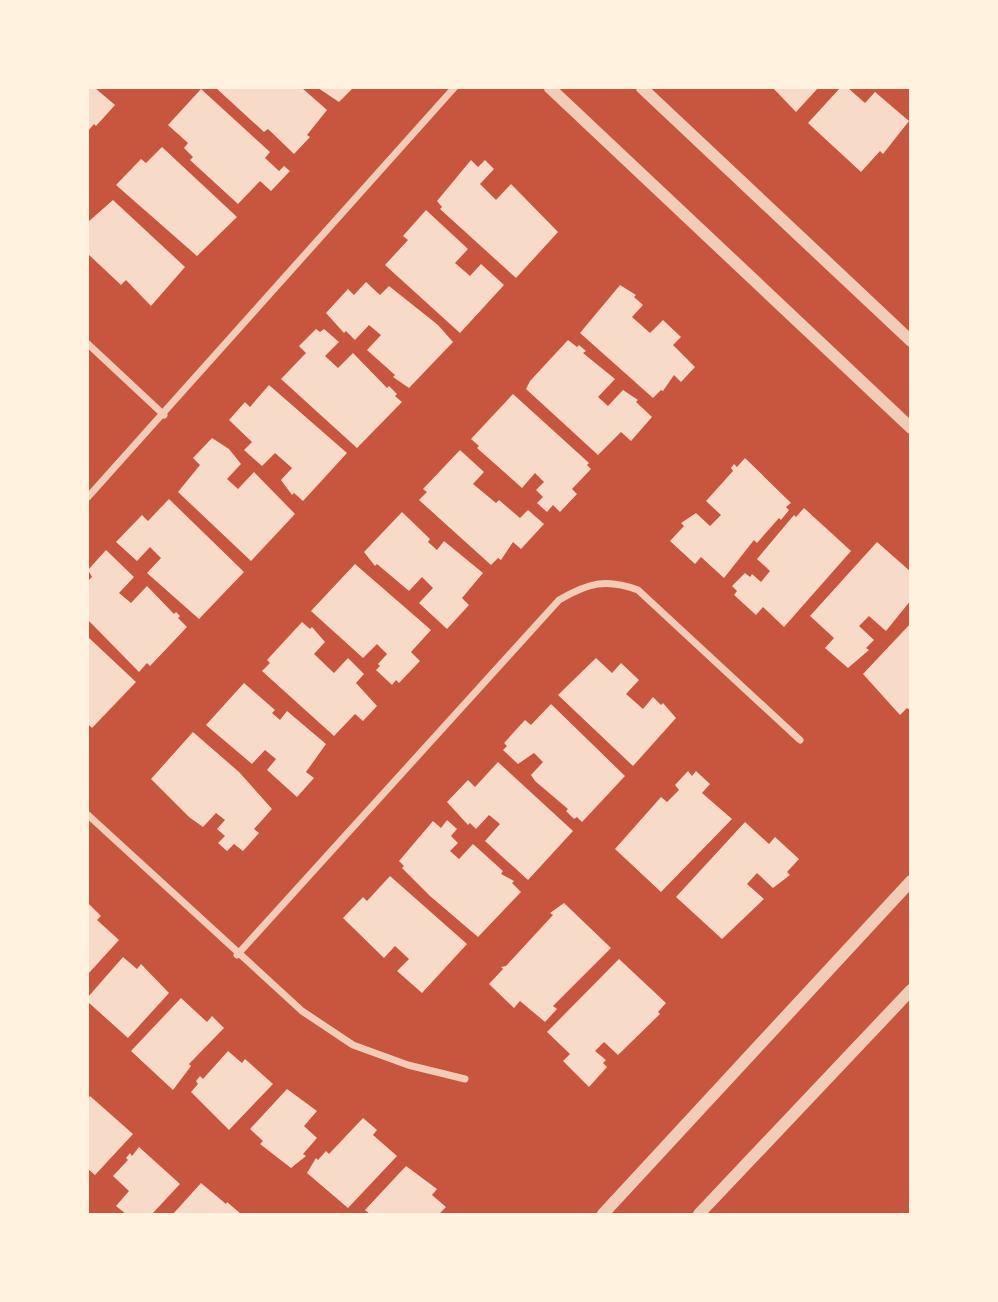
<svg xmlns="http://www.w3.org/2000/svg" width="998" height="1302" font-family="Ubuntu,sans-serif">
  <rect width="100%" height="100%" fill="#c8553d"/>
  <path fill="#f7dbc8" d="M88,88h7l20,17 -19,21 -2,-2 -6,7z
    M216,88h86l25,22 -20,25 3,2 -16,17 -26,-25 -4,3z
    M318,88h35l-14,14z
    M773,88h45l-22,24z
    M840,88h8l17,15 10,-11 34,29 -26,33 -3,-3 -19,21 -53,-49z
    M201,89l69,63 -5,6 14,13 5,-5 6,5 -19,20 -11,-10 -22,23 -48,-44 3,-3 -9,-9 4,-5 -20,-18z
    M162,147l75,70 -40,39 -81,-71 25,-26 5,4z
    M471,160l7,7 7,-7 9,9 -14,15 16,16 15,-16 47,48 -42,46 -76,-69 2,-2 -5,-6z
    M113,200l72,67 -34,39 -25,-26 -5,5 -33,-31v-32z
    M426,210l42,39 -13,14 15,13 11,-12 23,21 -44,48 -75,-68 23,-25 -5,-4z
    M366,282l14,13 9,-9 49,39 15,17 -44,46 -16,-11 2,-2 -28,-25 14,-15 -12,-10 -14,15 -9,-9 -2,2 -18,-20 22,-24 6,6z
    M620,285l16,10 -2,2 9,8 -11,12 18,16 13,-13 18,17 -8,8 22,22 -14,15 -7,-7 -11,16 -2,-1 -8,8 -73,-65z
    M316,329l4,3 4,-3 15,13 -14,14 13,12 15,-15 34,35 2,-2 8,8 -2,2 7,6 -45,46 -76,-69 25,-26 -7,-7z
    M568,340l9,7 2,-2 7,6 -3,2 32,26 -17,18 10,9 15,-16 15,10 -2,2 16,15 -21,24 -10,-9 -23,23 -72,-66 4,-8z
    M269,385l78,68 -44,48 -9,-8 -2,2 -11,-15 11,-12 -17,-15 -13,13 -18,-16 8,-8 -23,-22 16,-18 5,5z
    M513,394l76,69 -2,2 4,4 -19,20 5,5 -17,18 -7,-7 -6,7 -10,-9 6,-6 -7,-7 8,-8 -9,-9 -13,15 -45,-40 2,-2 -8,-7z
    M212,438l17,11 12,15 -14,15 11,10 16,-17 41,42 -44,47 -73,-69 22,-27 -7,-7z
    M460,450l24,22 -11,12 23,19 3,-3 21,18 8,-8 16,14 -23,25 -8,-7 -12,18 -3,-2 -7,7 -72,-65 8,-8 -4,-3z
    M745,458l46,45 -5,4 3,3 -8,10 -2,-2 -22,25 -3,-3 -30,38 -23,-21 -6,7 -25,-23 14,-15 -3,-3 15,-10 14,13 11,-11 -15,-14 27,-30 -2,-3 3,-4 3,3z
    M169,499l75,73 -45,47 -52,-46 14,-15 -11,-11 -13,14 -21,-19 26,-27 6,6z
    M804,508l47,43 -67,76 -21,-20 -7,8 -22,-20 3,-4 -5,-5 13,-13 5,4 2,-3 9,8 9,-11 -13,-12 37,-44 2,2z
    M402,512l28,27 -2,3 9,8 7,-9 39,32 -21,25 7,7 -22,24 -28,-26 14,-15 -11,-11 -13,14 -32,-27 -2,2 -11,-14z
    M877,542l34,30v28l-25,31 -17,-15 -10,10 15,14 -8,8 3,2 -21,18 -23,-20 9,-10 -24,-22z
    M106,550l28,27 -15,16 12,10 16,-17 27,28 2,-2 4,4 -2,2 9,9 -37,39 -3,-3 -8,9 -51,-52v-39l4,-4 -4,-7z
    M355,564l76,66 -20,22 9,9 -21,22 -3,-3 -4,5 -16,-15 4,-4 -2,-2 9,-10 -10,-10 -14,14 -52,-47z
    M302,622l8,7 2,-2 13,15 -11,12 20,19 14,-15 16,16 -8,9 21,23 -14,15 -8,-7 -21,22 -72,-65 8,-8 -3,-3z
    M911,623v88l-4,-3 -7,7 -37,-41z
    M88,637l48,45 -44,46 -4,-4z
    M596,658l16,15 9,-10 18,17 -13,14 17,15 10,-12 8,8 2,-2 13,15 -43,48 -75,-71z
    M244,683l31,27 -3,3 8,7 7,-9 39,33 -20,28 8,6 -17,19 -30,-27 9,-11 -11,-9 -13,14 -46,-39z
    M551,704l74,72 -43,46 -5,-5 -3,2 -8,-8 2,-2 -33,-28 -4,-6 12,-13 -9,-9 -16,11 -15,-14 4,-4 -3,-3 21,-23 6,5z
    M193,732l46,40 33,37 -18,20 5,4 -16,18 -9,-7 -7,7 -9,-8 7,-7 -8,-7 8,-9 -9,-7 -13,14 -14,-10 -38,-38z
    M498,762l75,69 -45,49 -43,-39 15,-17 -11,-9 -13,14 -6,-6 -2,2 -21,-23 21,-22 7,7z
    M688,771l4,5 4,-5 14,13 -8,9 30,26 -71,73 -46,-43 46,-52 6,5 12,-12 -4,-5z
    M447,820l10,9 -6,7 7,7 -8,8 9,8 14,-15 30,27 -2,3 13,7 -2,2 9,9 -43,45 -48,-41 -28,-28 2,-2 -5,-5 34,-40 8,7z
    M745,822l24,22 6,-7 24,22 -12,13 3,3 -17,13 -16,-15 -10,11 17,15 -42,40 -46,-42z
    M390,876l77,68 -45,49 -25,-22 12,-12 -14,-13 -11,12 -41,-40 20,-21 4,4z
    M88,903l13,13 -4,4 22,20 -31,34z
    M564,903l47,45 -58,58 4,3 -12,13 -25,-21 -6,7 -25,-24 14,-15 -2,-2 5,-1 47,-51 -3,-2z
    M123,957l14,12 4,-5 28,29 -41,45 -40,-36v-5z
    M619,959l47,44 -8,9 2,2 -42,41 -14,-13 -9,9 11,9 -3,3 4,4 -18,20 -26,-26 7,-7 -23,-22z
    M181,998l26,24 5,-6 12,12 -35,36 2,2 -18,24 -42,-39z
    M228,1051l14,12 3,-4 28,25 -44,46 -38,-38 7,-8 -2,-3 4,-5 3,3z
    M287,1089l30,22 -13,15 13,12 -14,16 3,2 -15,12 -31,-24 3,-3 -13,-12z
    M90,1096l43,38 -38,41 -7,-6v-70z
    M363,1118l14,12 -4,5 24,21 -49,52 -41,-35 9,-15 2,2 8,-9 3,3z
    M139,1147l41,37 -28,30h-26l-10,-8 13,-15 -16,-15 15,-16 -2,-2 4,-5 2,3z
    M406,1166l31,23 -5,6 14,12 -7,7h-69l-5,-4z
    M201,1183l25,21 1,-2 14,12h-68z"/>
  <g fill="none" stroke-linecap="round" stroke-linejoin="round">
    <path stroke="#f1ccb7" stroke-width="7" d="M88,344l76,71
      M88,497l366,-409
      M88,815l214,196 51,34 55,20 57,14
      M237,955l322,-355c29,-17 47,-22 79,-10l162,150"/>
    <path stroke="#f1ccb7" stroke-width="12" d="M550,88l361,340
      M642,88l269,253
      M603,1214l308,-333
      M699,1214l212,-224"/>
  </g>
  <rect width="998" height="1302" fill="none" stroke="#fff3e0" stroke-width="178"/>
</svg>
